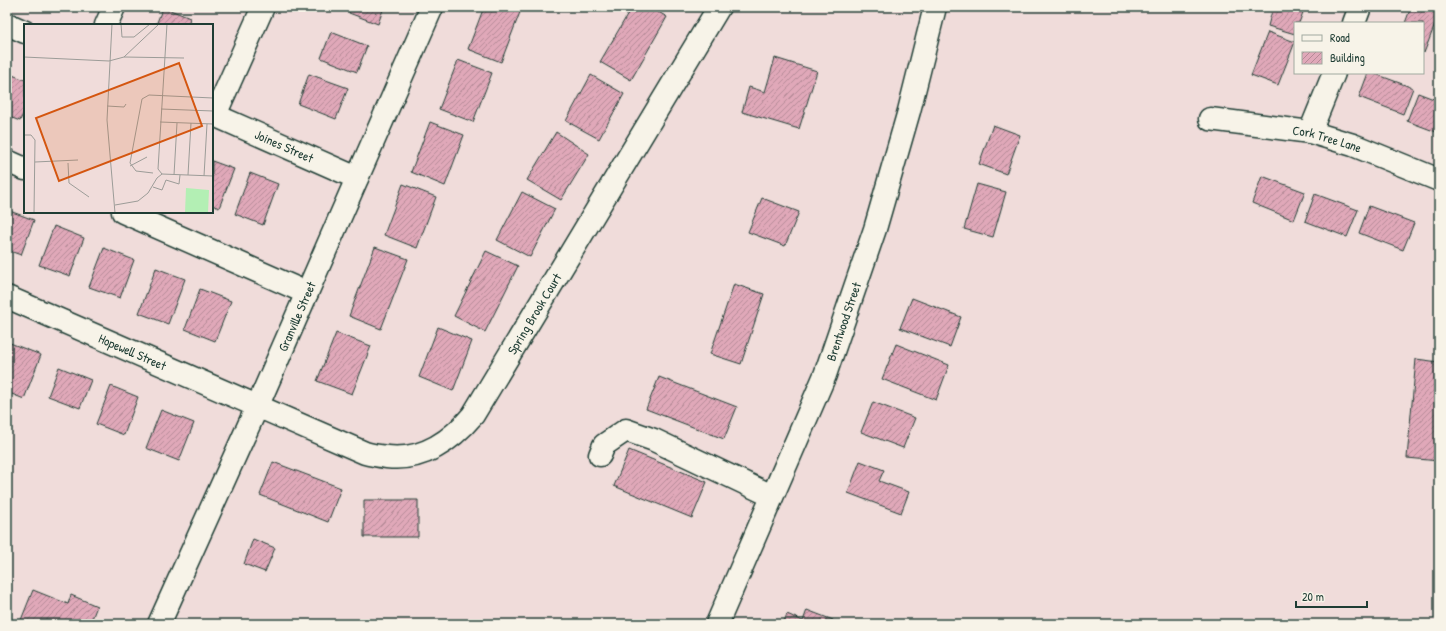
<svg xmlns="http://www.w3.org/2000/svg" width="1446" height="631" font-family="'Patrick Hand',sans-serif">
  <defs>
    <pattern id="building-hatch" width="6" height="6" patternUnits="userSpaceOnUse"><rect width="6" height="6" fill="#e0a8b9"/><path d="M-1 1l2-2M0 6l6-6M5 7l2-2" fill="none" stroke="#b58a97"/></pattern>
  </defs>
  <rect width="100%" height="100%" fill="#f0dcda"/>
  <filter id="ink" filterUnits="userSpaceOnUse"><feTurbulence type="fractalNoise" baseFrequency=".025" numOctaves="2"/><feDisplacementMap in="SourceGraphic" scale="8" xChannelSelector="R" yChannelSelector="G"/><feConvolveMatrix kernelMatrix="1 2 1 2 8 2 1 2 1" color-interpolation-filters="sRGB"/></filter>
  <g filter="url(#ink)">
    <path fill="url(#building-hatch)" stroke="#1f3d34" d="M60,7h10l-2,3z
      M163,7l27,11 -2,7h-32z
      M352,7h32l-6,17 -29,-11z
      M484,7h38l-21,55 -33,-13z
      M632,7h18l17,10 -36,63 -31,-18z
      M1273,7h32l-6,16h-4v11l-27,-8z
      M1411,7h23l5,2v5l-15,39 -1,-1v-29h-18z
      M331,32l36,14 -10,26 -36,-14z
      M1268,32l27,10 -17,43 -27,-10z
      M775,58l42,13 -18,58 -57,-17 7,-25 16,5z
      M458,60l34,13 -19,49 -34,-13z
      M7,73l18,7v29l-5,12 -13,-5z
      M1368,73h5l40,15 -10,26 -44,-17z
      M309,74l39,14 -12,31 -38,-15z
      M591,75l33,19 -25,45 -33,-18z
      M1418,93l21,8v32l-32,-12z
      M430,122l34,13 -19,51 -34,-14z
      M993,125l27,10 -14,39 -27,-10z
      M556,132l33,22 -28,46 -34,-20z
      M212,161l22,8 -15,39 -7,-3z
      M250,173l28,11 -15,41 -28,-11z
      M1262,176l43,16 -11,28 -42,-17z
      M403,184l33,13 -19,51 -33,-13z
      M977,184l29,8 -13,45 -29,-8z
      M522,192l33,17 -25,48 -33,-17z
      M1315,194l43,16 -11,27 -42,-16z
      M762,198l37,14 -14,34 -37,-14z
      M1369,206l45,17 -11,27 -44,-17z
      M7,210l27,10 -13,35 -14,-5z
      M54,226l30,12 -14,38 -31,-11z
      M375,247l33,12 -27,70 -32,-13z
      M104,248l30,12 -14,38 -31,-11z
      M486,251l32,15 -33,66 -31,-16z
      M156,268l29,11 -17,45 -29,-11z
      M734,284l30,10 -23,70 -31,-10z
      M200,289l31,12 -16,40 -30,-12z
      M912,298l49,19 -11,30 -50,-19z
      M438,327l34,14 -19,50 -34,-14z
      M336,333l35,13 -19,48 -35,-13z
      M10,343l31,12 -17,44 -17,-7v-41z
      M896,344l53,21 -13,35 -54,-21z
      M1416,359l23,3v99l-32,-3z
      M59,367l32,13 -11,28 -32,-12z
      M659,377l78,30 -13,32 -78,-30z
      M111,386l27,11 -14,38 -28,-11z
      M873,402l42,16 -12,30 -42,-16z
      M161,410l33,13 -15,38 -33,-13z
      M629,450l78,32 -15,36 -78,-32z
      M860,461l24,9 -5,11 30,11 -8,21 -53,-20z
      M273,462l68,26 -13,34 -68,-27z
      M364,500h54v37h-54z
      M253,539l22,9 -10,24 -21,-8z
      M7,579l4,2 -4,11z
      M33,590l35,14 3,-9 26,11 -7,18h-59l-10,-4z
      M807,610l26,10 -1,4h-49l4,-10 16,7z"/>
    <g fill="none" stroke-linecap="round" stroke-linejoin="round">
      <defs>
        <g id="minor">
          <path d="M1354,23l6,-16"/>
          <path d="M7,24l18,8"/>
          <path d="M106,25l8,-18"/>
          <path id="s1" d="M212,114l145,64"/>
          <path d="M215,115l48,-108"/>
          <path id="s2" d="M1210,119l100,13 43,13 86,35"/>
          <path d="M1310,132l24,-59"/>
          <path d="M7,161l18,8"/>
          <path d="M123,212l184,81"/>
          <path id="s3" d="M7,297l358,156c7,2 14,3 22,4 35,4 64,-16 86,-42l246,-408"/>
          <path d="M600,455l4,-10 22,-15 28,10 118,56"/>
          <path id="s4" d="M159,624l98,-217 175,-400"/>
        </g>
        <g id="major">
          <path id="s5" d="M717,624l108,-249 50,-146 34,-118 26,-104"/>
        </g>
      </defs>
      <use href="#minor" stroke="#1f3d34" stroke-width="25"/>
      <use href="#major" stroke="#1f3d34" stroke-width="25"/>
      <use href="#minor" stroke="#f7f3e8" stroke-width="22"/>
      <use href="#major" stroke="#f7f3e8" stroke-width="22"/>
    </g>
  </g>
  <g text-anchor="middle" stroke-width="3" stroke-linejoin="round" paint-order="stroke">
    <g font-size="13" fill="#1f3d34" stroke="#f7f3e8">
      <text dy="5" stroke="none"><textPath href="#s2" startOffset="119">Cork Tree Lane</textPath></text>
      <text dy="5" stroke="none"><textPath href="#s1" startOffset="79">Joines Street</textPath></text>
      <text dy="5" stroke="none"><textPath href="#s3" startOffset="631">Spring Brook Court</textPath></text>
      <text dy="5" stroke="none"><textPath href="#s4" startOffset="337">Granville Street</textPath></text>
      <text dy="5" stroke="none"><textPath href="#s5" startOffset="328">Brentwood Street</textPath></text>
      <text dy="5" stroke="none"><textPath href="#s3" startOffset="137">Hopewell Street</textPath></text>
    </g>
  </g>
  <g transform="translate(24 24)">
    <rect width="189" height="189" fill="#f0dcda"/>
    <path d="M162,164l23,2 -1,23h-23z" fill="#b3efb4"/>
    <path fill="none" stroke="#9c9c98" stroke-width="1" d="M88,0l-5,96 8,93M97,0l1,13h12l16,-13M0,33l85,4 15,-4 35,-33M100,33l60,1M83,82l17,1 2,-3M137,85l52,2M136,98l53,2M0,111h7l4,5 -1,73M11,138l43,-2M44,139l1,20 20,14M106,142l17,-9M129,149l-17,-2 -6,-8 12,-64 7,-4 64,3M138,150l51,2M150,151l3,-52M164,151l3,-52M180,152l3,-52M129,163l9,3 4,-10 13,4 1,-9M91,181l23,-4 10,-8 9,-15 5,-4 -4,-5 9,-145"/>
    <path fill="#d45610" fill-opacity="0.15" stroke="#d45610" stroke-width="2" d="M155,39l23,63 -143,55 -23,-63z"/>
    <rect width="189" height="189" fill="none" stroke="#1f3d34" stroke-width="2"/>
  </g>
  <rect width="1446" height="631" fill="none" stroke="#f7f3e8" stroke-width="24"/>
  <rect x="12" y="12" width="1422" height="607" fill="none" stroke="#1f3d34" stroke-width="1.5" filter="url(#ink)"/>
  <rect x="1294" y="22" width="130" height="52" fill="#f7f3e8" stroke="#a1aaa0"/>
  <rect x="1302" y="35" width="20" height="6" fill="#f7f3e8" stroke="#a1aaa0"/>
  <text x="1330" y="42" font-size="12" fill="#1f3d34">Road</text>
  <rect x="1302" y="52" width="20" height="12" fill="url(#building-hatch)" stroke="#a1aaa0"/>
  <text x="1330" y="62" font-size="12" fill="#1f3d34">Building</text>
  <path d="M1296 601v6h71v-6" fill="none" stroke="#1f3d34" stroke-width="2"/>
  <text x="1302" y="601" font-size="12" fill="#1f3d34" stroke="#f7f3e8" stroke-width="3" paint-order="stroke">20 m</text>
</svg>
